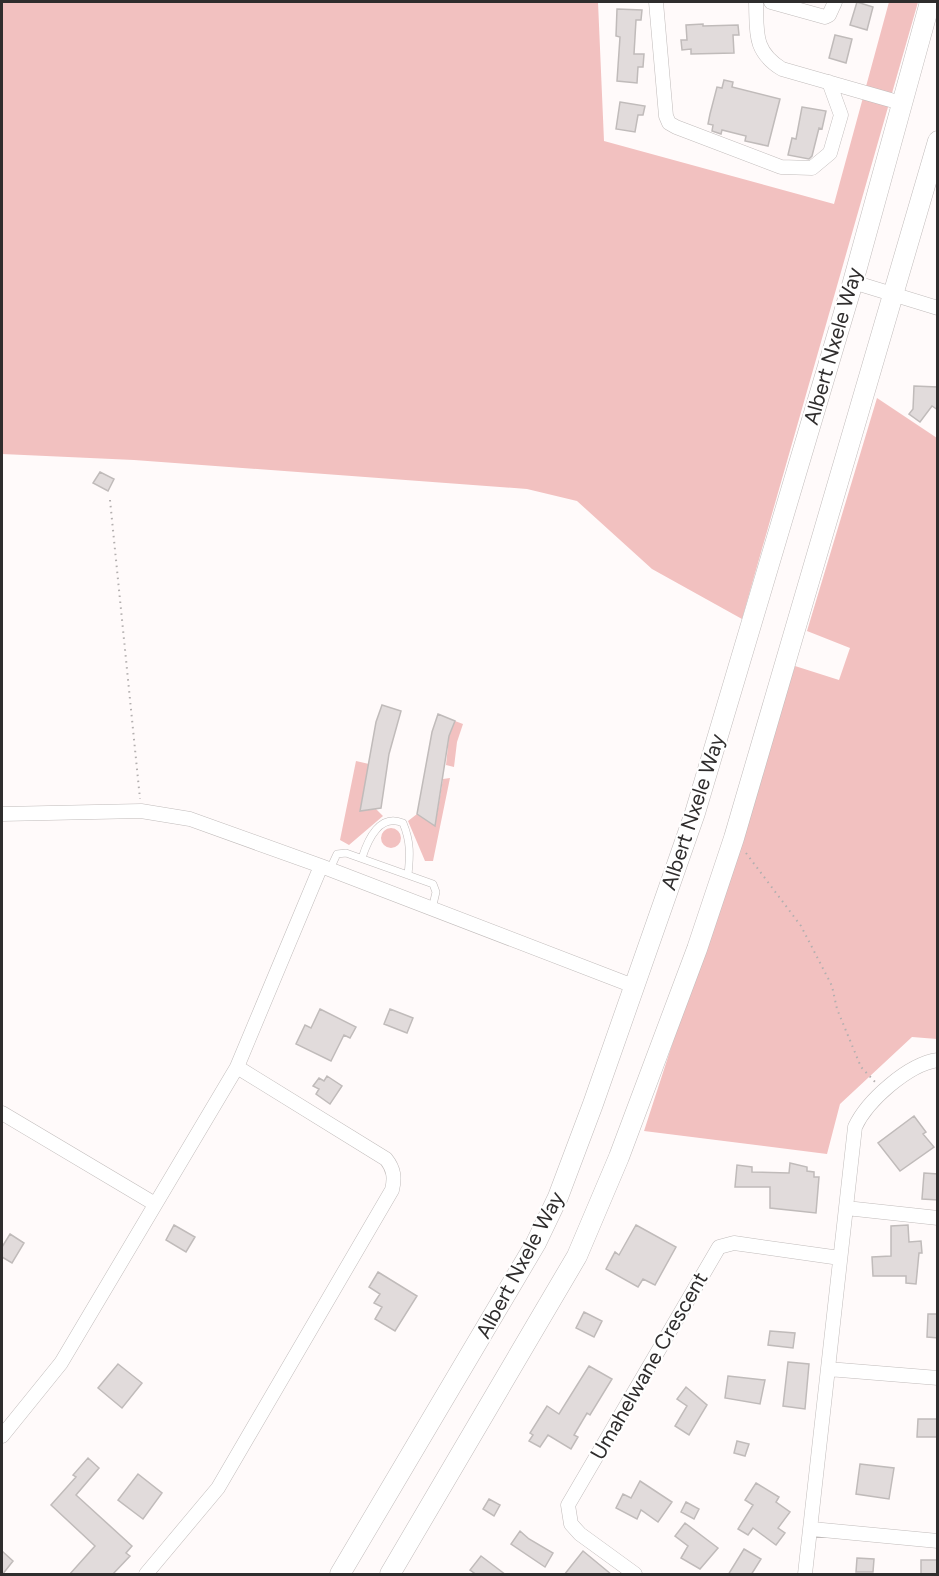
<svg xmlns="http://www.w3.org/2000/svg" width="939" height="1576" font-family="Figtree,sans-serif">
  <rect width="100%" height="100%" fill="#fffafa"/>
  <path fill="#f2c1c0" d="M2,2h596l6,139 230,63 55,-202h29l-176,617 -90,-50 -75,-68 -50,-12 -393,-29 -132,-6z
    M877,398l60,40v601l-25,-2 -72,67 -13,50 -183,-23 151,-465 44,14 11,-32 -43,-17z
    M455,721l8,3 -6,18 -3,25 -8,-2 3,-29z
    M356,761l13,3 -9,47 16,-2 7,7 -34,29 -9,-5z
    M450,778l-17,83h-8l-17,-40 9,-7 18,12 8,-47z
    M381 838a10 10 0 1 1 20 0a10 10 0 1 1-20 0Z"/>
  <path fill="#e1dbdb" stroke="#c0bbba" stroke-width="1.5" d="M857,2l16,5 -6,23 -17,-5z
    M617,9l25,1 -1,10h-5l-2,34h10l-1,13h-5l-1,16 -20,-2 3,-44 -4,-1z
    M703,24v2l35,-1 1,10h-6l1,18 -43,1v-5l-9,1 -1,-10h6l-1,-15z
    M835,35l17,4 -6,24 -17,-5z
    M724,80l9,2 -1,5 48,12 -12,47 -23,-5 1,-5 -24,-6 -1,4 -9,-3 1,-6 -5,-1 2,-10 7,-27 5,1z
    M620,102l25,4 -2,9h-5l-3,17 -19,-3z
    M802,107l24,4 -4,18 -3,-1 -7,28 -3,3 -21,-4 4,-17 4,1z
    M914,386l24,1v23l-6,-4 -12,16 -11,-8 4,-5z
    M100,472l14,7 -6,12 -15,-8z
    M382,705l19,6 -12,43 -8,54 -21,3 16,-89z
    M438,714l17,7 -6,15 -14,90 -18,-12 15,-82z
    M320,1009l36,18 -6,11 -6,-3 -13,26 -35,-17 9,-19 6,3z
    M390,1009l23,9 -6,15 -23,-9z
    M327,1076l15,10 -12,18 -14,-10 3,-5 -6,-3 6,-8 5,3z
    M914,1116l12,16 -3,2 11,13 -34,24 -22,-28z
    M790,1163l17,4v4l7,1v5h5l-3,36 -46,-5v-21h-35l2,-22 15,2v5l37,1z
    M924,1173l14,1v26l-16,-1z
    M174,1225l21,12 -9,15 -20,-12z
    M636,1225l40,22 -21,38 -12,-6 -5,8 -32,-18 9,-17 4,3z
    M908,1225l1,17 12,-1 1,12h-3l-3,31 -10,-1v-7h-33l-1,-19 19,-1v-30z
    M10,1234l14,9 -12,20 -10,-6v-10z
    M378,1272l39,24 -22,35 -20,-12 7,-12 -8,-4 6,-9 -11,-7z
    M584,1312l18,9 -8,16 -18,-9z
    M928,1314h10v24l-11,-1z
    M770,1331l25,2 -2,15 -25,-3z
    M788,1362l21,2 -4,45 -22,-3z
    M118,1364l24,19 -20,25 -24,-20z
    M589,1366l23,13 -22,36 -3,-2 -13,22 4,2 -7,12 -23,-14 -8,12 -11,-6 4,-6 -3,-2 17,-27 12,8z
    M728,1376l37,4 -5,24 -35,-6z
    M686,1387l21,18 -18,30 -14,-9 12,-20 -10,-7z
    M918,1419h20v18h-21z
    M737,1441l12,3 -4,12 -11,-3z
    M88,1458l11,10 -23,27 56,51 -6,7 4,3 -18,19h-43l26,-29 -44,-41 25,-28 -3,-2z
    M860,1464l34,4 -5,31 -33,-5z
    M138,1474l24,19 -19,26 -25,-19z
    M640,1481l32,21 -14,20 -17,-12 -4,9 -21,-11 7,-14 8,4z
    M756,1483l23,14 -3,5 14,10 -12,16 7,5 -9,12 -23,-17 -5,7 -10,-6 15,-24 -8,-5z
    M489,1499l11,6 -6,11 -11,-7z
    M686,1502l13,7 -5,10 -13,-7z
    M685,1523l33,25 -18,21 -19,-11 7,-12 -13,-10z
    M520,1531l9,8 24,14 -8,14 -34,-23z
    M744,1549l17,10 -10,16h-23z
    M2,1551l11,10 -11,14z
    M583,1551l29,24h-48z
    M481,1556l25,19h-29l-7,-5z
    M857,1558l17,1 -1,13h-17z
    M921,1560h17v15h-17z"/>
  <g fill="none" stroke-linecap="round" stroke-linejoin="round">
    <defs>
      <path id="lane" d="M362,858c6,-19 18,-45 41,-35 8,19 7,33 5,52
        M330,869l7,-15 9,-1 87,31 3,8 -4,17"/>
      <path id="street" d="M656,2l10,114 3,7 7,4 105,40 31,1 18,-15 11,-38 -12,-33
        M756,2c1,30 -3,49 26,67l119,34
        M771,2l54,15 4,-2 6,-13
        M853,282l85,26
        M2,814l139,-3 49,8 131,47 315,121
        M2,1113l153,91
        M846,1208l92,10
        M828,1369l110,9
        M2,1436l59,-73 176,-296 84,-201
        M812,1529l126,12
        M146,1574l72,-86 174,-298c3,-12 2,-21 -6,-31l-149,-92
        M635,1574l-55,-40 -9,-10 -3,-19 151,-258 15,-4 106,15
        M805,1574l50,-447c12,-26 53,-63 83,-67"/>
      <path id="secondary" d="M340,1574l196,-331 22,-46 35,-93 102,-291 158,-531 77,-280
        M390,1574l187,-318 42,-99 78,-208 37,-111 204,-697"/>
    </defs>
    <use href="#lane" stroke="#c1bcbb" stroke-width="8"/>
    <use href="#street" stroke="#c1bcbb" stroke-width="15"/>
    <use href="#secondary" stroke="#c1bcbb" stroke-width="21"/>
    <path stroke="#b3afaf" stroke-width="2" stroke-dasharray="1.5 4.5" stroke-linecap="butt" d="M110,500l30,299
      M746,853l55,73 31,60 5,23 24,58 15,16"/>
    <use href="#lane" stroke="#fff" stroke-width="7"/>
    <use href="#street" stroke="#fff" stroke-width="14"/>
    <use href="#secondary" stroke="#fff" stroke-width="20"/>
  </g>
  <g text-anchor="middle" stroke-width="4.5" stroke-linejoin="round" paint-order="stroke">
    <g font-size="21" fill="#2f2d2d" stroke="#fff">
      <text transform="translate(833 346) rotate(-74)" y="7">Albert Nxele Way</text>
      <text transform="translate(693 812) rotate(-72)" y="7">Albert Nxele Way</text>
      <text transform="translate(520 1265) rotate(-62)" y="7">Albert Nxele Way</text>
      <text transform="translate(649 1366) rotate(-60)" y="7">Umahelwane Crescent</text>
    </g>
  </g>
  <rect width="939" height="1576" fill="none" stroke="#2f2d2d" stroke-width="6"/>
</svg>
